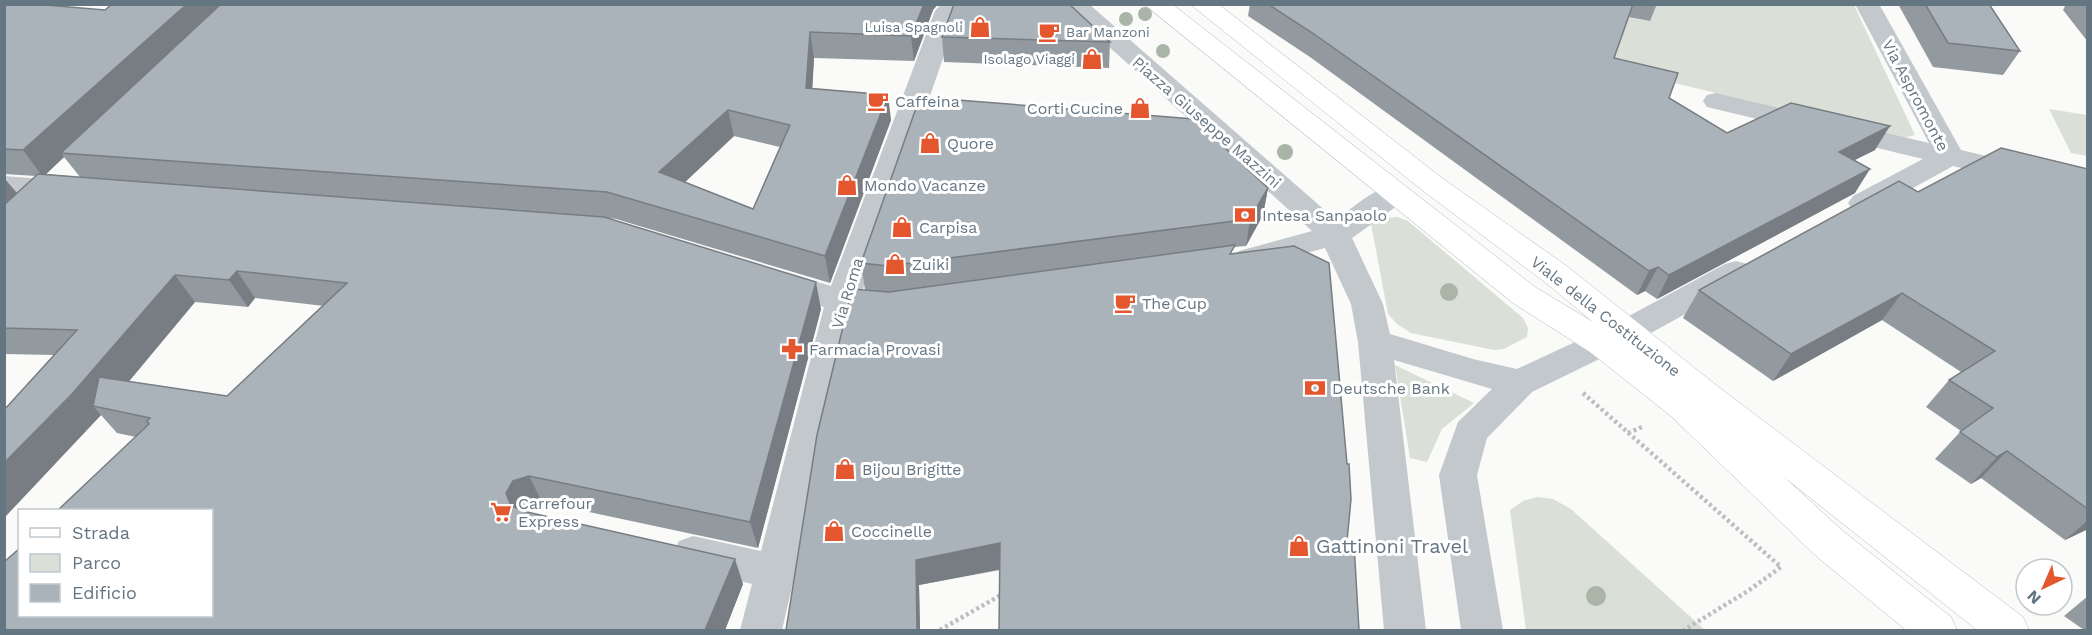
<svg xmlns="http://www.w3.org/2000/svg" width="2092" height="635" font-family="'Work Sans',sans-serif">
  <rect width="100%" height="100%" fill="#fafaf8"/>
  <path fill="#dadfd7" d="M1650,5h204l61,130 -11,3 -326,-78 3,-50 69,11z
    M2049,109l38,6v41l-16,-3z
    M1397,217l11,4 115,97 5,10 -1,9 -23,12 -10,1 -83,-17 -14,-9 -9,-10 -17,-90 14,-6z
    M1395,365l79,38 -32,26 -15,33 -17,-4z
    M1537,497l16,2 18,10 134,121h-179l-16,-120 13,-9z"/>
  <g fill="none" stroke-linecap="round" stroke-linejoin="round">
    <defs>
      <path id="secondary" d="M1144,4h28l363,283 58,35 -47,-39 -124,-93 -232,-186h28l224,174 126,89 148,118 307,232 6,13h-52l-193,-153 60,55 107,85 6,13h-51l-90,-74 -145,-140 -81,-64 -77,-49z"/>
    </defs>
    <use href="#secondary" stroke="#b3babf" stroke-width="1"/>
    <path stroke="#bbbfc2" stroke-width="4.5" stroke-dasharray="3 3" stroke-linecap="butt" d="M1583,393l198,174 -33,24 -64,39
      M1628,433l16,-7
      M940,630l61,-35"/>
    <path fill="#c3c8cc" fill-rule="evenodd" d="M941,4h30l-13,11 -96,277 43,6 4,8 -4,8 -12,3 -38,-3 -73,316h-42l12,-46 -73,-19 -6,-12 6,-12 14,-5 68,15 63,-244 -58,-18 -5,-8 5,-8 11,-3 54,16 104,-275z
      M1062,4h27l247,216c20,-14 44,-39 68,-33l5,7 -5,7 -52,37 31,66 7,30 83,25 44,10 99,-46 109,-59 11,-3 11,3 5,8 -5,8 -107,59 -108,53 -45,46 -10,37 26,155h-42l-22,-155 19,-53 34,-33 -98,-29 32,270h-42l-26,-288 -7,-38 -26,-56 -75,20 -11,-3 -5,-7 5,-7 73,-20z
      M1855,4h24l82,146 127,30v18l-135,-32 -80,44 -10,2 -10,-2 -5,-7 5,-7 70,-37 -216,-52 -4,-6 4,-6 9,-2 213,50z
      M4,176l65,5 10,2 5,7 -5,7 -10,2 -65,-5z"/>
    <use href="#secondary" fill="#fff" fill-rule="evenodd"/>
  </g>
  <g fill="#aab4a7">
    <circle cx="1145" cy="14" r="7"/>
    <circle cx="1126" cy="19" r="7"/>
    <circle cx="1163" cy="51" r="7"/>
    <circle cx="1285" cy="152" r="8"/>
    <circle cx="1449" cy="292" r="9"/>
    <circle cx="1596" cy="596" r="10"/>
  </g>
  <path fill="#929a9f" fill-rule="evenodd" d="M4,4l101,6 7,-6h826l-5,6 -19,51 -100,-3 -2,30 79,32 -61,163 -214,-64 -6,-1 211,91 -63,239 -216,-46 -15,5 -2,4 218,73 -18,46h-721l132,-193 -19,-4 -16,-18 -97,103v-108l50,-55 -50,-1v-176l13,15 19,-17 -32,-2zM734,136l46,11 -27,62 -68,-27zM64,157l16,20 -34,-3zM255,298l69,8 -97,90 -98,-15 66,-79 53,5z
    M1250,4h407l-7,17 -22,-4 -14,41 55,40 58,35 148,17 -21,10 1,33 -198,106 -12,-8 -8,4 -327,-238 -62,-41z
    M1898,4h91l31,47 -17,24 -70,-8z
    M2066,4h22v38l-25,-32z
    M942,37l168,5 -1,26 -165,-6z
    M2088,169v360l-23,11 -84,-62 -10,6 -36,-25 26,-28 -35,-24 23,-27 12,-8 -79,-52 -109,61 -90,-63 16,-28 219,-98z
    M1268,188l-5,27 -17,31 -11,1 -235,323 -81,15 1,45h-134l79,-340 -4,-27z
    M2088,596v34h-4l-20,-14z"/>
  <path fill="#777d82" d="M187,4h41l-167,149 3,4 -21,20 -20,-27z
    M924,4h14l-5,6 -19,51 -3,-25z
    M810,32l4,26 -3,56 -5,-26z
    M888,95l3,25 -61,163 -5,-27z
    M728,110l6,26 -67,63 -8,-27z
    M1890,126l-15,24 -50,25 14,-23z
    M1870,169l-15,24 -198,106 12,-24z
    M4,178l17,20 -17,14z
    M1268,188l-5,27 -17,31 4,-27z
    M1658,267l-13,24 -8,4 12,-24z
    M237,271l18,27 -7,9 -19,-27z
    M175,275l20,27 -89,107 -13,-3 8,9 -97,103v-55z
    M816,282l5,27 -63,239 -8,-26z
    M1902,293l-20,27 -109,61 18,-27z
    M2007,451l-26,27 -10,6 26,-27z
    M529,476l13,26 -15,5 -6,12 -10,-13 -5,-13 7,-12z
    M2088,520v9l-23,11z
    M1000,543l1,26 -82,16 1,45h-3l-1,-70z
    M735,559l8,25 -18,46h-20z"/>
  <path fill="#aab3b9" stroke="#777d82" stroke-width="1.5" fill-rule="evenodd" d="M4,4h30l71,6 7,-6h75l-164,146 -19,-1z
    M221,4h703l-13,32 -101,-4 -4,56 82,7 -63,161 -218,-64 -546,-39zM728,110l62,15 -37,84 -94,-37z
    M954,4h115l41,38 -168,-5z
    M1268,4h365l-19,54 64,15 -9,25 58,35 64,-30 99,23 -51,26 31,17 -201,106 -11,-8 -9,4 -335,-237z
    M1925,4h64l31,47 -72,-8z
    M920,97l274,22 74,69 -18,31 -362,47 -27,-3z
    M2001,148l87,21v340l-81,-58 -10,6 -37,-25 33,-24 -44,-28 46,-29 -93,-58 -111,61 -92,-64 200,-109 19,11z
    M38,174l566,43 212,65 -66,240 -221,-46 -16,5 -7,12 5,13 16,6 208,47 -30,71h-701v-68l16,-14v67h192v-105h-154l91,-86 -2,-3 3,-3 -57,-12 6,-29 128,19 120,-113 -110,-12 -8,9 -54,-5 -103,119 -68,69v-53l73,-80 -73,-2v-123z
    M1235,245l-5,9 64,-8 35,17 18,201h2l2,35 -4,42 7,3 5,86h-360l1,-87 -84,17 1,70h-131l31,-195 35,-146 37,3z"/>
  <defs>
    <symbol id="shop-bare" viewBox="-9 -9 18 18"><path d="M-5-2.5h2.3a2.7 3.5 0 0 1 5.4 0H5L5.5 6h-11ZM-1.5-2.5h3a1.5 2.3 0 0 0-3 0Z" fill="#e4572e" stroke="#fff" stroke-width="2.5" paint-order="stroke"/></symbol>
    <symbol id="cafe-bare" viewBox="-9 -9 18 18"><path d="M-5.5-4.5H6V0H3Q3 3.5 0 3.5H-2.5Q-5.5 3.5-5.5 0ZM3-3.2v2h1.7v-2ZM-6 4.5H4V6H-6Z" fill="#e4572e" stroke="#fff" stroke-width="2.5" paint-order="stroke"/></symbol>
    <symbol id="bank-bare" viewBox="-9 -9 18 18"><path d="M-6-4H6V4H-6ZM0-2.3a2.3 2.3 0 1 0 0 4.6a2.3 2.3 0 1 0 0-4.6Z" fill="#e4572e" stroke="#fff" stroke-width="2.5" paint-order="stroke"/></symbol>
    <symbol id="pharmacy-bare" viewBox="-9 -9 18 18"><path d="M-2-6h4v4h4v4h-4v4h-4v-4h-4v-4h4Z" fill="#e4572e" stroke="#fff" stroke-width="2.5" paint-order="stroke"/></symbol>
    <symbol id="supermarket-bare" viewBox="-9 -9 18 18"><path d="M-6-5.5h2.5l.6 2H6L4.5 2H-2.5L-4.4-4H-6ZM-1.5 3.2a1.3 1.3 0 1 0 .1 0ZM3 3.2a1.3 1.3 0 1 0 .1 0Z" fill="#e4572e" stroke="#fff" stroke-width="2.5" paint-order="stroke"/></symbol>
  </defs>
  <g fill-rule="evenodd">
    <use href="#shop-bare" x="965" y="12" width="30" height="30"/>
    <use href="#cafe-bare" x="1034" y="17" width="30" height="30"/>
    <use href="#shop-bare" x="1077" y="44" width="30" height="30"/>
    <use href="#cafe-bare" x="863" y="86" width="30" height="30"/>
    <use href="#shop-bare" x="1125" y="93" width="30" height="30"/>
    <use href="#shop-bare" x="915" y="128" width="30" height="30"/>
    <use href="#shop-bare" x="832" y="170" width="30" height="30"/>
    <use href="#bank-bare" x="1230" y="200" width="30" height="30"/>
    <use href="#shop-bare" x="887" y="212" width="30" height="30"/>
    <use href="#shop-bare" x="880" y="249" width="30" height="30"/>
    <use href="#cafe-bare" x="1110" y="288" width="30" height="30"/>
    <use href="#pharmacy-bare" x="777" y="334" width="30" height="30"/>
    <use href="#bank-bare" x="1300" y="373" width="30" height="30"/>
    <use href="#shop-bare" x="830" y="454" width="30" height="30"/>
    <use href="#supermarket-bare" x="486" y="497" width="30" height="30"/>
    <use href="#shop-bare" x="819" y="516" width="30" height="30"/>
    <use href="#shop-bare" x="1284" y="531" width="30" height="30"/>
  </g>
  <g text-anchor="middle" stroke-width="6" stroke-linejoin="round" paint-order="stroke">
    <g font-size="14" fill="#657683" stroke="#fff" text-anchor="end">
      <text x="963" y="32">Luisa Spagnoli</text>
      <text x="1066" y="37" text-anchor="start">Bar Manzoni</text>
      <text x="1075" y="64">Isolago Viaggi</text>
    </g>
    <g font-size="16" fill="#657683" stroke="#fff">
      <text transform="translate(1916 95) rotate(62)" y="6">Via Aspromonte</text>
      <text transform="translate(1207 122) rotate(41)" y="6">Piazza Giuseppe Mazzini</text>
      <text transform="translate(847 293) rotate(-73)" y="6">Via Roma</text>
      <text transform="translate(1606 316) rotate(38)" y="6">Viale della Costituzione</text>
    </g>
    <g font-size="16" fill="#657683" stroke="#fff" text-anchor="start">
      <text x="895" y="107">Caffeina</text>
      <text x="1123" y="114" text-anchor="end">Corti Cucine</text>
      <text x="947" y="149">Quore</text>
      <text x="864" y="191">Mondo Vacanze</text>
      <text x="1262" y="221">Intesa Sanpaolo</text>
      <text x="919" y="233">Carpisa</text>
      <text x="912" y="270">Zuiki</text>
      <text x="1142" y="309">The Cup</text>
      <text x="809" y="355">Farmacia Provasi</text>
      <text x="1332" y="394">Deutsche Bank</text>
      <text x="862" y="475">Bijou Brigitte</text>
      <text x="518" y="509">Carrefour<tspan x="518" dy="18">Express</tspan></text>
      <text x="851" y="537">Coccinelle</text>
    </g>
    <g font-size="20" fill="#657683" stroke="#fff" text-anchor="start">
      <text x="1316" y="553">Gattinoni Travel</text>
    </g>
  </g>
  <rect width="2092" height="635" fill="none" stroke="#657683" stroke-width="12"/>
  <rect x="18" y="509" width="195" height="108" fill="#ffffff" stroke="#c1c8cd" stroke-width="1.5"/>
  <rect x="30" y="528" width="30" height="9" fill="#ffffff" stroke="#c1c8cd" stroke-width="1.5"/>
  <text x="72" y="539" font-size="18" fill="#657683">Strada</text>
  <rect x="30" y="554" width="30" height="18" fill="#dadfd7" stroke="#c1c8cd" stroke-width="1.5"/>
  <text x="72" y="569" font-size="18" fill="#657683">Parco</text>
  <rect x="30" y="584" width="30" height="18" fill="#aab3b9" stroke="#c1c8cd" stroke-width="1.5"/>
  <text x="72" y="599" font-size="18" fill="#657683">Edificio</text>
  <g transform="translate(2044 587) rotate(224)"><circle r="28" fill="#ffffff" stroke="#c1c8cd" stroke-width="1.5"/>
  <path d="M0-4.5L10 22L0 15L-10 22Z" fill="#e4572e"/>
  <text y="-9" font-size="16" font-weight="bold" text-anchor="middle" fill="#657683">N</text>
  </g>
</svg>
